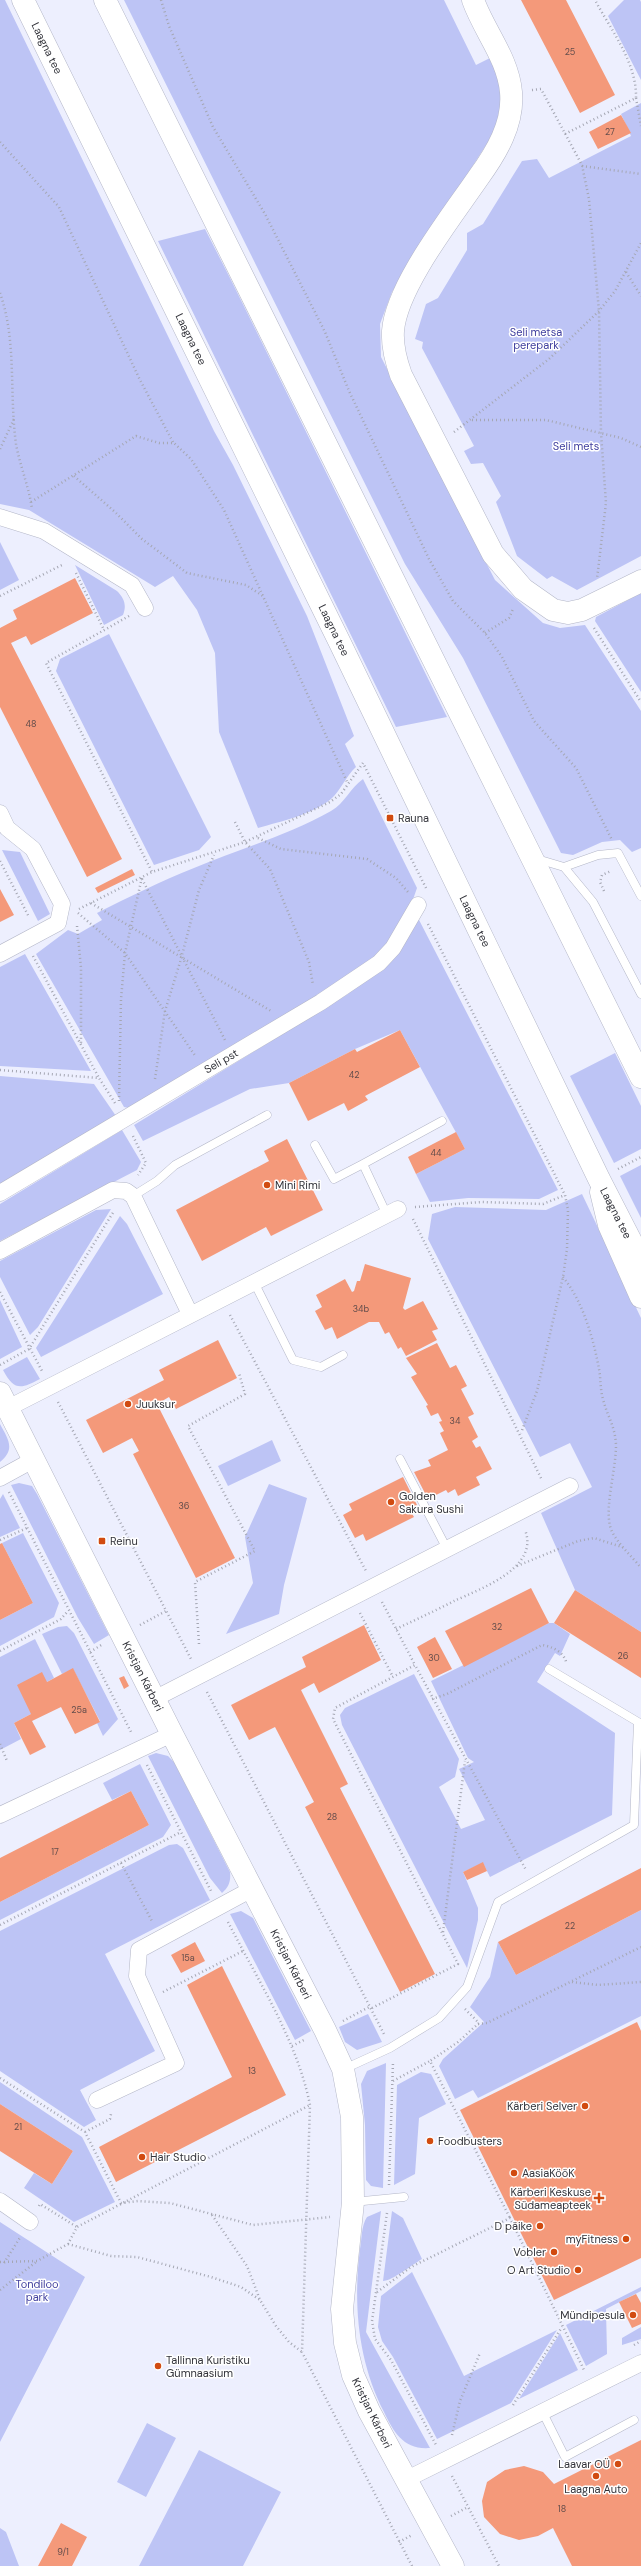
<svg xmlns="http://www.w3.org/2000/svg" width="641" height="2566" font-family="'DM Sans',sans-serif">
  <rect width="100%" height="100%" fill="#edeffe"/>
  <path fill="#bdc4f5" d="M0,0h5l209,431 19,34 74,151 47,120 -9,8 11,23c-10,9 -15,23 -25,32 -20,16 -49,22 -73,29l-39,-96 -4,-79 -18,-43 -24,-34 -18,11 -126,-77 -29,-6z
    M124,0h320l32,65 16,-8c11,32 15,41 3,74l-103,161 -12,32 1,33 114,223 48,43 17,5 25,-3 56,86v137l-9,4 -12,-12 -18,2 -29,13 -12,-2 -98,-195 -58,-94z
    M624,0h16l1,2v78l-33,-64z
    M641,103v453l-64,34 -25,-14 -5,3 -30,-23 -21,-54 5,-6 -18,-33 -12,1 -7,-13 10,-5 -52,-98 1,-6 -8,-3 11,-35 12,-6 29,-48v-17l16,-9 39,-63 15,-2 12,19 82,-42 -10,-22z
    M205,229l24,47 218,441 -51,10 -1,-2 -237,-484z
    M0,542l19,38 -19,10z
    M75,565l42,26c7,7 10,14 6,24l-19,10z
    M641,593v99l-46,-71 1,-4z
    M109,634l102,203 -12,13 -45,15 -98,-194 4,-12z
    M363,779l54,109 -7,20 -32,53 -249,147 -5,-1 -88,-153 32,-24 10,4 24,-14 -5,-7c32,-16 64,-32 97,-45 46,-19 94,-33 137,-57 14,-8 19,-23 32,-32z
    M2,850l18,2 30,62 -12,7z
    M417,916l141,274 -19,9 -71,-1 -38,4 -14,-28 49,-25 -65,-119 -45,19 -66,34 -39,6 -107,52 -9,-16 214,-131 37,-32z
    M25,954l66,117 -91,-5v-99z
    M615,1053l26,53v43l-27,14 -44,-87z
    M0,1076l94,8 22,32 -116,69z
    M122,1130l19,32 -4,8 -137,71v-37z
    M641,1165v53l-21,-42z
    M582,1194l59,124v314l-66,-42 -34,-77 51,-26 -22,-44 -30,14 -112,-218 4,-25 23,-7 91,3z
    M111,1209l-73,118 -8,8 -30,-58v-16l96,-51z
    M120,1216l7,8 36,70 -122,63 -5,-9z
    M0,1300l22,47 -22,12z
    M27,1357l13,22c-19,10 -26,12 -37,-9z
    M0,1424c8,15 16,25 0,38z
    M272,1440l9,21 -53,25 -10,-20z
    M19,1483l13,3 5,8 72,141 -15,9 -16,-26 -67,-133z
    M269,1484l38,14 -23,87 -5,29 -53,20 27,-51 -8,-46z
    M3,1494l17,34 -20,9v-38z
    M23,1533l36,70 -5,14 -54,29v-26l33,-17 -31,-60z
    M549,1623h5l16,11 -10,22 -5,-3 -18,29 78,51 -3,82 -122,62 -7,-14 -20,9 15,36v12l-11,48 -125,-243 -2,-10 5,-7 69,-34 45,85 -4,18 -16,10 22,42 24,-9 -26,-51 15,-7 -6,-4 -37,-77z
    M67,1626l7,7 44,86 -15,17 -6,-13 3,-2 -27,-52 -11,5 -20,-40 16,-7z
    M35,1639l19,39 -7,4 -16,32 -17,9 7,16 -21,11v-93z
    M156,1753l12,3 6,6 56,110c1,9 -1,15 -8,21l-12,-15 -62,-122z
    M140,1764l31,61 -8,12 -163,83v-18l149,-77 -18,-34 -19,9 -9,-17z
    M177,1844l6,4 27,52 -105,54 50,97 -75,39 16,30 -12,7 -84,-56v-140l169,-86z
    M641,1910v106l-163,82 -5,-8 -18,9 -16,-33 4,-7 41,-37 -14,-15 20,-30 8,-35 18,33z
    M241,1911l12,7 58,113 -16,9 -65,-126z
    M368,2014l14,28 -25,8 -12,-8 -6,-15z
    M386,2063l-3,125 -12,-2 -5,-6 -1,-55 -4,-41 6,-13z
    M421,2072l10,2 15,30 -27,14 -4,56 -21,11 3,-100z
    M0,2082l82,55 33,65 -41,20 -50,-34 10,-15 18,11 21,-33 -73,-47z
    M381,2211l-15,121 64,116c-26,2 -36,-15 -46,-36 -26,-51 -31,-107 -24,-163 2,-10 1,-23 7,-32z
    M392,2211l11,7 19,41c-9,5 -30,22 -39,22z
    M0,2222l85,55 -85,165z
    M412,2272l52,104 93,-46 -46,73 -74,36 -44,-82 -11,-16 -4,-14 3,-31z
    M641,2287v4l-35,18 1,45 -21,12 -20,-41z
    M641,2327v12l-19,6v-7z
    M560,2333l18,37 -59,29z
    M147,2423l29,15 -30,59 -29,-15z
    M199,2450l82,42 -38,74h-104z
    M0,2528l6,4 13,34h-19z"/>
  <path fill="#f4997a" d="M521,0h45l49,95 -35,18z
    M621,115l10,18 -33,16 -9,-17z
    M75,578l18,35 -62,32 -5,-9 -15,7 111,216 -35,18 -87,-170v-79l17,-9 -4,-9z
    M132,869l3,6 -37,18 -3,-5z
    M0,889l14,26 -14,7z
    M400,1030l20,37 -55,29 3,4 -20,11 -4,-8 -36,18 -19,-38 66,-34 2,3z
    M456,1132l9,17 -49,25 -8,-17z
    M287,1139l36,71 -52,26 -5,-9 -64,34 -26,-51 93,-49 -5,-10z
    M365,1264l46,14 -8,30 2,2 18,-9 15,28 -6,2 5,9 -31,16 -5,-9 -3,2 -9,-17 -4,2 -6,-12h-10l-32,17 -5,-12 -7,3 -10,-19 7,-4 -6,-12 29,-16 7,13 2,-1 3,-10h3z
    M218,1340l19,38 -61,31 -7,-12 -12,7 78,154 -39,20 -63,-124 6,-3 -7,-13 -29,15 -17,-33 78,-40 -5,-10z
    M437,1343l13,25 6,-3 11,21 -6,3 13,25 -6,3 10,20 -6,4 4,7 4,-2 12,23 -16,8 4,8 -22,11 -3,-7 -7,4 -2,-3 -18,9 -14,-27 17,-6 -3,-6 20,-10 -8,-17 4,-2 -5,-9 3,-1 -4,-8 -7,3 -5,-10 2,-1 -17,-28 6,-3 -11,-16z
    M403,1477l14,28 -8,4 5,8 -48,24 -3,-7 -8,4 -12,-23 9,-5 -3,-6z
    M2,1543l31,60 -33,17v-76z
    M531,1588l18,35 -85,44 -19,-36z
    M575,1590l66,42v46l-87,-55z
    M364,1625l17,35 -62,33 -5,-10 -13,7 47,94 -8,4 95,186 -35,18 -95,-185 9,-5 -39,-75 -26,13 -18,-35 75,-38 -4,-10z
    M435,1637l17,32 -19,9 -16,-31z
    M73,1668l27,54 -25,12 -14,-27 -29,14 14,26 -16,8 -16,-32 17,-9 -14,-29 25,-13 5,10z
    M124,1676l5,10 -5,3 -5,-11z
    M131,1791l18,34 -149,77v-44z
    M483,1862l4,9 -20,9 -4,-8z
    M641,1868v42l-125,65 -18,-33z
    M195,1942l10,19 -24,12 -10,-18z
    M222,1966l64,129 -170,87 -17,-35 133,-70 -45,-92z
    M637,2022l4,9v227l-87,42 -94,-190z
    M0,2104l73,47 -21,33 -52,-33z
    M636,2294l5,9v21l-9,4 -13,-26z
    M641,2440v126h-69l-19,-38 -15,8 -19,4 -19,-6 -16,-17 -2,-16 5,-19 18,-12 19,-4 19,6 11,12z
    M61,2523l26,14 -15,29h-34z"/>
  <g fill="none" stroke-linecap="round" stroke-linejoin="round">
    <defs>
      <path id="lane" d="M537,859l27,8 29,35 48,92
        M564,867l34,-12 20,-2 23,43
        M315,1145l19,34 29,-15
        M133,1196l24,-15 18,-16 92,-50
        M387,1215l-24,-51 79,-43
        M254,1282l39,78 28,7 22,-12
        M400,1459l47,90
        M344,2069l46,-21 49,-30 28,-31 31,-85 136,-77 4,-103 -89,-53
        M353,2202l51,-5
        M543,2413l22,44 69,-37"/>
      <path id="street" d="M0,517l44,14 88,54 13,23
        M0,813l7,15 26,21 29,55 -4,19 -58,31
        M0,1193l321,-191 58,-39 14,-15 25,-43
        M0,1251l113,-61 13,1 7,5 57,118
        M8,1408l390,-199
        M0,1478l33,-18
        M154,1699l416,-213
        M0,1815l172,-81
        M97,2100l79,-37 -39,-87 2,-26 113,-61
        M0,2201l30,21
        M407,2479l234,-116"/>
      <path id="secondary" d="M473,0c11,31 35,58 38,92 3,32 -15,61 -33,86 -26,38 -82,109 -85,153 -1,15 3,30 8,44l92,179 30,35 30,21 15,3 14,-3 59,-29
        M601,1192l8,33 32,72
        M0,1393l172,341 153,296 18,39 9,48 1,85 -11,107 3,34 8,32 16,36 84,155"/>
      <path id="primary" d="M23,0l317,643 259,536 42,82
        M105,0l536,1077"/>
    </defs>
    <use href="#lane" stroke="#b4b7c8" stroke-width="9"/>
    <use href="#street" stroke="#b4b7c8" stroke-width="17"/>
    <use href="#secondary" stroke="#b4b7c8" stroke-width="23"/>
    <use href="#primary" stroke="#b4b7c8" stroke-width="23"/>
    <path stroke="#a5a7b3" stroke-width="2.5" stroke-dasharray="1 3" stroke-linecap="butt" d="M161,0l8,26 44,101 52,87 60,118 24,59 80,168 24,42 32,32 17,24 32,64 42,47 36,72
      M532,90l9,-1 41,76 7,34 10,112 2,122 5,70 -9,76
      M636,98l5,28
      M565,134l71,-36c1,-35 -25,-68 -41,-98
      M0,142l59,65 81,173 34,64
      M582,166l59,8
      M626,272l15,24
      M0,293c17,48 9,100 16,151 4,22 13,43 16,65
      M472,420h74l75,18 20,9
      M454,432l95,-73 50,-48 16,-20 26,-48
      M0,449l14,-30
      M74,476l41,36 27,27 45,34 59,12 17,11
      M31,502l105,-66 23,7h15l17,16 33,51 124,274
      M76,573l28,57
      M0,596l64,-32
      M129,616l-83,47 106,209 93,-30 85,-40 11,-8 22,-31 63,125
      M594,628l47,74
      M485,633l24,-15 4,-9
      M235,822l10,20 25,27 39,93 4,23
      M258,838l23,11 86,10 29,19 12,14
      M0,861l29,56
      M142,879l83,161
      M604,891l-4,-9 2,-7 9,-4
      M91,903l180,108
      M79,909l73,-37
      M78,913l47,40 71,104
      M428,924l137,271 3,15 -1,39 -4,28 -26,114 -16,42
      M77,926l4,42v76
      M33,956l66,122
      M0,1070l99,8 16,25
      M155,1079l10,-68 16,-52 18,-69 15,-35
      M119,1101l2,-102 4,-46 17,-76
      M133,1136l13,27 -8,12
      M618,1169l23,-12
      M415,1207l67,-5 61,2 22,-9
      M413,1219l129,261
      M563,1277c20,25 30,60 36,92 2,10 1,20 4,30 4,17 12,26 13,46 0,25 -11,59 -6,81 4,15 22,30 31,42
      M0,1292l42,79
      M230,1315l136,256
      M0,1365l29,-16 85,-138
      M58,1402l133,257
      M9,1492l123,242
      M0,1540l27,-12
      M517,1566l61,-25 16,-3 31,10
      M382,1602l33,63
      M360,1613l33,64
      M140,1625l26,-14
      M396,1629c19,-9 39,-18 58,-28 26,-12 86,-33 71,-71
      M199,1644l-4,-62 60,-31 -67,-125 57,-32 -6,-21
      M0,1651l61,-32 7,-8
      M90,1652l13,-8
      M207,1692l178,344
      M432,1699l15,-5 95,-49c9,1 22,7 24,17
      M0,1744l7,17
      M147,1765l64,126
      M121,1863l32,60
      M228,1922c30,59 69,118 82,183l-8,247 110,214
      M0,1925l181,-93
      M443,1932l22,-171
      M572,1982l26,3 43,-3
      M163,1992l80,-41
      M372,2008l86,-44 -125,-245 2,-11 80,-43 111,205
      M465,2009l14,14 -21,19 -28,19 80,157
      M343,2021l28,-15
      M478,2024l9,-1 154,-76
      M292,2046l14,-7
      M0,2078l85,54 36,71 17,-2 32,2 83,22 77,-8
      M393,2081l37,-20
      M85,2132l25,-13 1,-5
      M389,2185l4,-123
      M39,2206l1,-2 37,23
      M387,2213l-15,108 3,18 16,21 45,85
      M212,2215l35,51 13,34 16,26 13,16 13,10
      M68,2244l43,12 26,1 74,20 30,10 19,13
      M0,2262l37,-1 31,-17 9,-17 233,-122
      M4,2263l17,-27
      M0,2290l36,-28
      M377,2292l34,-25 99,-49 74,152
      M634,2345l7,-4
      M513,2405l49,-78
      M452,2435l8,-34 20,-48
      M452,2476l47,90
      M451,2516l17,-9
      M399,2542l13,-7"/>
    <use href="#lane" stroke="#fff" stroke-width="8"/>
    <use href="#street" stroke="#fff" stroke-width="16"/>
    <use href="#secondary" stroke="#fff" stroke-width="22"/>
    <use href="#primary" stroke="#fff" stroke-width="22"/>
  </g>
  <g fill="#d14b10" stroke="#fff" stroke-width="1.5">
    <rect x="386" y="814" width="8" height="8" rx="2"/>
    <circle cx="267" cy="1185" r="4"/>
    <circle cx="128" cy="1404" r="4"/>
    <circle cx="391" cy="1502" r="4"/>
    <rect x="98" y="1537" width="8" height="8" rx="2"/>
    <circle cx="585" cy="2106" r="4"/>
    <circle cx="430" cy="2141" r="4"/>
    <circle cx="142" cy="2157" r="4"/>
    <circle cx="514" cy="2173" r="4"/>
    <path d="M597 2192h4v4h4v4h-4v4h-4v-4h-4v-4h4z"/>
    <circle cx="540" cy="2226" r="4"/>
    <circle cx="626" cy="2239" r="4"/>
    <circle cx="554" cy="2252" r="4"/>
    <circle cx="578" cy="2270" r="4"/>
    <circle cx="633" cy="2315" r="4"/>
    <circle cx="158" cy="2366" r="4"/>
    <circle cx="618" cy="2464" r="4"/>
    <circle cx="596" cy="2476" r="4"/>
  </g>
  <g text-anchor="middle" stroke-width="3" stroke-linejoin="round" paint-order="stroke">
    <g font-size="9" fill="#634d4b">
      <text x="570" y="55">25</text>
      <text x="610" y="135">27</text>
      <text x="31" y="727">48</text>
      <text x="354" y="1078">42</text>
      <text x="436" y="1156">44</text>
      <text x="361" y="1312">34b</text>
      <text x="455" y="1424">34</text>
      <text x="184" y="1509">36</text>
      <text x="497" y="1630">32</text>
      <text x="623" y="1659">26</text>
      <text x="434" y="1661">30</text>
      <text x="79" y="1713">25a</text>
      <text x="332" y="1820">28</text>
      <text x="55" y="1855">17</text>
      <text x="570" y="1929">22</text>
      <text x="188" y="1961">15a</text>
      <text x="252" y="2074">13</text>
      <text x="18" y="2130">21</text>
      <text x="562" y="2512">18</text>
      <text x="63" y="2555">9/1</text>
    </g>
    <g font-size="11" fill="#33343b" stroke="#fff">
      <text transform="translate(47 48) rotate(64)" y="4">Laagna tee</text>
      <text transform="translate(191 339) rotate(64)" y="4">Laagna tee</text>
      <text transform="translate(334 630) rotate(64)" y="4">Laagna tee</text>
      <text transform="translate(475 921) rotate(64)" y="4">Laagna tee</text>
      <text transform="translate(221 1061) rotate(-30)" y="4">Seli pst</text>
      <text transform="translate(616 1213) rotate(63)" y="4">Laagna tee</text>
      <text transform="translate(143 1676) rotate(63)" y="4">Kristjan Kärberi</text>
      <text transform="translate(291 1964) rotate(63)" y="4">Kristjan Kärberi</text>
      <text transform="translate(372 2413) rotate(64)" y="4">Kristjan Kärberi</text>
    </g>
    <g font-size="11" fill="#42419f" stroke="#fff">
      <text x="536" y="336">Seli metsa<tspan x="536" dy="13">perepark</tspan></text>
      <text x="576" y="450">Seli mets</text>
      <text x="37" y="2288">Tondiloo<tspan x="37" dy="13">park</tspan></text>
    </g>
    <g font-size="11" fill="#33343b" stroke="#fff" text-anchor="start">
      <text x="398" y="822">Rauna</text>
      <text x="275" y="1189">Mini Rimi</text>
      <text x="136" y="1408">Juuksur</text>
      <text x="399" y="1500">Golden<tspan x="399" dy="13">Sakura Sushi</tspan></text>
      <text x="110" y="1545">Reinu</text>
      <text x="577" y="2110" text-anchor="end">Kärberi Selver</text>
      <text x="438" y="2145">Foodbusters</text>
      <text x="150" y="2161">Hair Studio</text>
      <text x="522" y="2177">AasiaKööK</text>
      <text x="591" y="2196" text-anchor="end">Kärberi Keskuse<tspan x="591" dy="13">Südameapteek</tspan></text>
      <text x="532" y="2230" text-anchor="end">D päike</text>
      <text x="618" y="2243" text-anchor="end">myFitness</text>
      <text x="546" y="2256" text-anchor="end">Vobler</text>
      <text x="570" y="2274" text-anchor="end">O Art Studio</text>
      <text x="625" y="2319" text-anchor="end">Mündipesula</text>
      <text x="166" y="2364">Tallinna Kuristiku<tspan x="166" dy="13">Gümnaasium</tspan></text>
      <text x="610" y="2468" text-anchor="end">Laavar OÜ</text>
      <text x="596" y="2493" text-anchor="middle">Laagna Auto</text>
    </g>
  </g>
</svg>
